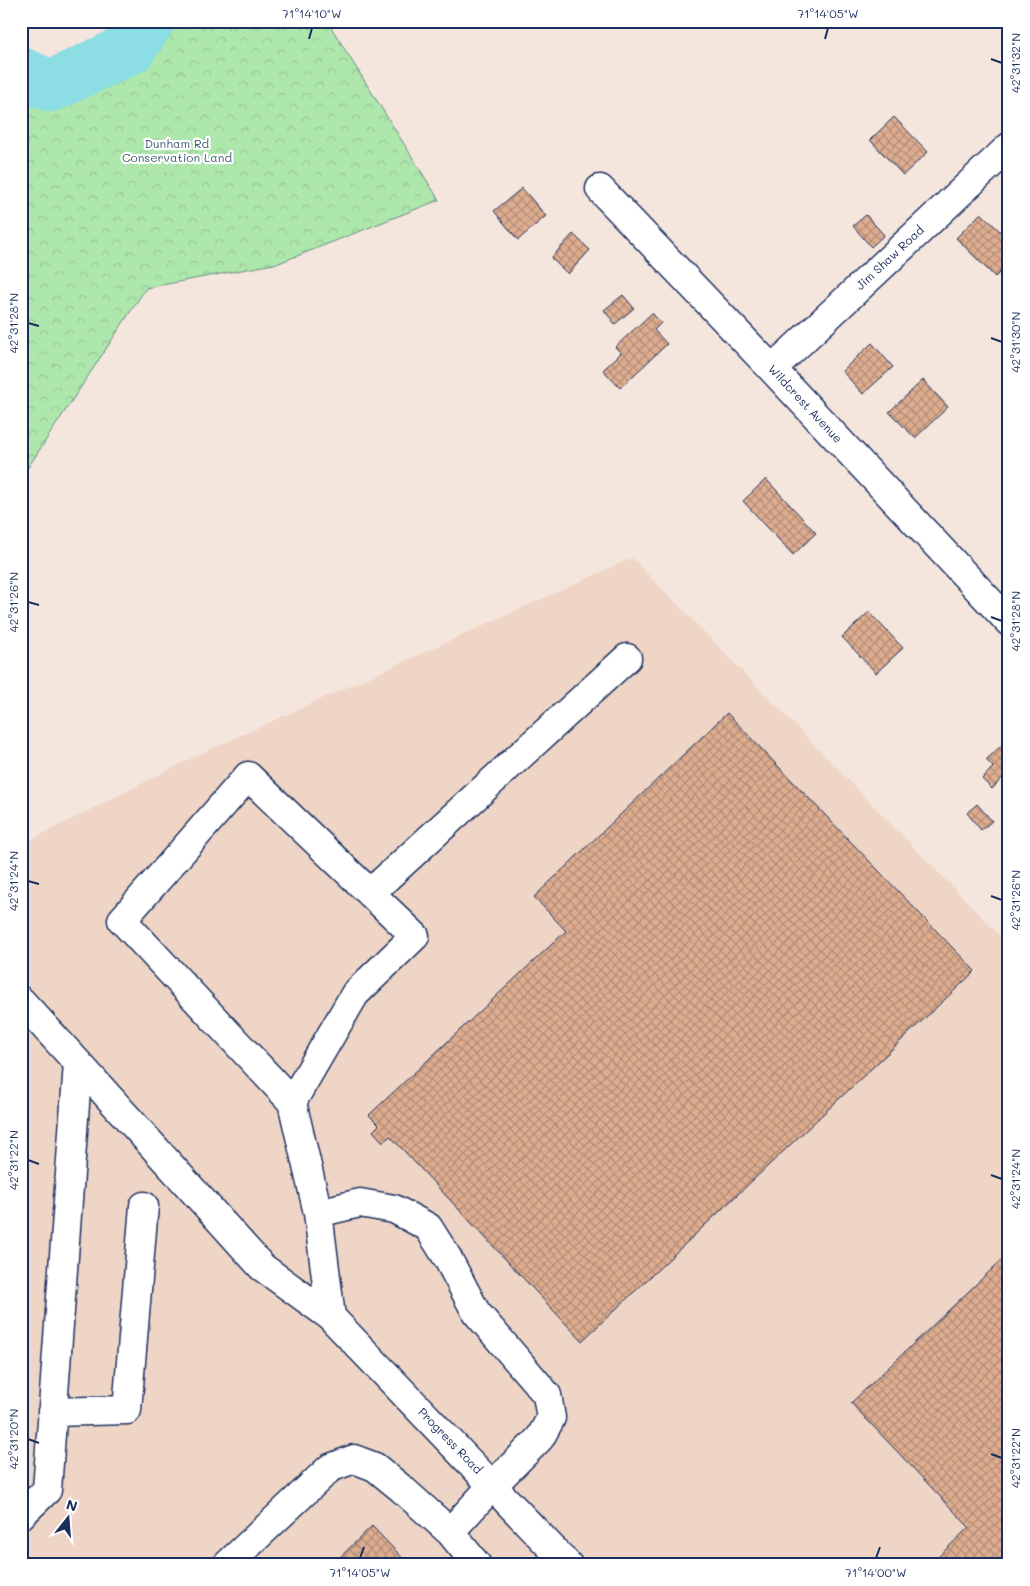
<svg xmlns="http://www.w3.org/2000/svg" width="1030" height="1586" font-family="Mali,sans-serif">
  <defs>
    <pattern id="park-crowns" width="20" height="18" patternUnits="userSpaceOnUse" patternTransform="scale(1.25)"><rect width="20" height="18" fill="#aee7ab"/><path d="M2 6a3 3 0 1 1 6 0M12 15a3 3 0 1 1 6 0" fill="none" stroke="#95c696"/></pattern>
    <pattern id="building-cross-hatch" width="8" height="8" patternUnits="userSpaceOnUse" patternTransform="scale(1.25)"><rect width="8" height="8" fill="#dead8f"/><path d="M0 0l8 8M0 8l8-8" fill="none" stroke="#b38d78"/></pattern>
  </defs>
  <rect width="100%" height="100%" fill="#f5e6dd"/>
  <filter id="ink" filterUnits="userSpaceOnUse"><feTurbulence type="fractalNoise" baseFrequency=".02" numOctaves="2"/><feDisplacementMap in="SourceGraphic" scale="10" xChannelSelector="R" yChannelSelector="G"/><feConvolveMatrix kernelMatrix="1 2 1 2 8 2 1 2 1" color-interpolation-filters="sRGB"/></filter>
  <g filter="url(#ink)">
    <path fill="#eed5c6" d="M632,558l377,387v620h-988v-720l181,-92z"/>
    <path fill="url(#park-crowns)" stroke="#648b84" d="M132,21h195l112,179 -160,63 -133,25 -125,190v-406l44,-4 63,-38z"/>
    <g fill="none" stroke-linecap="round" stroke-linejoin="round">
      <path stroke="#8cdde4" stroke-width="52" d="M21,73l30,13 79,-37 19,-28"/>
    </g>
    <path fill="url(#building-cross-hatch)" stroke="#1b2f5e" d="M894,117l34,35 -25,23 -33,-35z
      M522,188l24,28 -28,24 -24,-29z
      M981,213l28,27v23l-14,14 -39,-39z
      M866,215l18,20 -13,12 -18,-21z
      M573,234l17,16 -22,24 -17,-16z
      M623,295l11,13 -19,16 -11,-14z
      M652,313l9,10 -7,7 13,14 -47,44 -17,-18 18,-17 -6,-6z
      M872,343l21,24 -30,27 -21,-23z
      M923,380l25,27 -33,31 -26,-26z
      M766,479l50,54 -23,22 -50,-54z
      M869,612l34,36 -27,25 -34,-36z
      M727,713l248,258 -393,370 -192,-205 -7,6 -10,-11 6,-6 -10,-10 197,-184 -32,-34z
      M1009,738v45l-6,-6 -11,12 -10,-10 11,-12 -7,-7z
      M977,804l15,17 -11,9 -14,-17z
      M1009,1253v312h-79l39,-38 -118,-124z
      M372,1526l37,39h-77z"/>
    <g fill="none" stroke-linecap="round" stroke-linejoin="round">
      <defs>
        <path id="minor" d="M600,189l172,180 237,253
          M772,369l237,-222
          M370,893l257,-235
          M21,1001l57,62
          M292,1102l-170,-182 126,-144 167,160 -60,58 -63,108 26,111 13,104
          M318,1213l42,-10 34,6 34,18 19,30 29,55 71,83 4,23 -11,20 -48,48 -42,46
          M52,1412l75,-2 17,-204
          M21,1515l26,-25 31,-427 184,204 69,50 237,248
          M227,1565l103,-97 24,-9 21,8 27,22 48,43 27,33"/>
      </defs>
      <use href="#minor" stroke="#1b2f5e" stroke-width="31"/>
      <use href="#minor" stroke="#fff" stroke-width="28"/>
    </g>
  </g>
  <path fill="none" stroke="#1b2f5e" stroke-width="2" d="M309,39l3,-11M825,39l3,-11M991,59l11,4M28,323l11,3M991,338l11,4M28,602l11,3M991,617l11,4M28,881l11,3M991,896l11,4M28,1160l11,4M991,1175l11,4M28,1439l11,4M991,1454l11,4M360,1558l4,-11M876,1558l4,-11"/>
  <g text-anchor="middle" stroke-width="4.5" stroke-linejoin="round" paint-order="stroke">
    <g font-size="12" fill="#405d71" stroke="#fff">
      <text x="177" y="148">Dunham Rd<tspan x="177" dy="14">Conservation Land</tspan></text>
    </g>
    <g font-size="12" fill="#1b2f5e" stroke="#fff">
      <text transform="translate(890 258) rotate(-43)" y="4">Jim Shaw Road</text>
      <text transform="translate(805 404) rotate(47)" y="4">Wildcrest Avenue</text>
      <text transform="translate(450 1441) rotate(46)" y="4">Progress Road</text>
    </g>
  </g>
  <rect width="1030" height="1586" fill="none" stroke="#fff" stroke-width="55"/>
  <g transform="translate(68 1518) rotate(17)" stroke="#ffffff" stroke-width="4" paint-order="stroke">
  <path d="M0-4L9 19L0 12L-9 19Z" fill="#1b2f5e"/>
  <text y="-8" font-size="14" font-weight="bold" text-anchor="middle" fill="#1b2f5e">N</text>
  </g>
  <rect x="28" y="28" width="974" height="1530" fill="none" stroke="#1b2f5e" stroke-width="2"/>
  <g font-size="12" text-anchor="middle" fill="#1b2f5e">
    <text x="312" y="18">71°14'10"W</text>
    <text x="828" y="18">71°14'05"W</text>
    <text transform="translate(1016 63) rotate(-90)" y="4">42°31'32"N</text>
    <text transform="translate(14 323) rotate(-90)" y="4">42°31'28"N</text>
    <text transform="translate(1016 342) rotate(-90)" y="4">42°31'30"N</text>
    <text transform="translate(14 602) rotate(-90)" y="4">42°31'26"N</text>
    <text transform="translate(1016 621) rotate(-90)" y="4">42°31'28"N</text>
    <text transform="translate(14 881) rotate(-90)" y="4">42°31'24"N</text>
    <text transform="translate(1016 900) rotate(-90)" y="4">42°31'26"N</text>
    <text transform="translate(14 1160) rotate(-90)" y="4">42°31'22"N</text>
    <text transform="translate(1016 1179) rotate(-90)" y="4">42°31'24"N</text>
    <text transform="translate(14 1439) rotate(-90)" y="4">42°31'20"N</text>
    <text transform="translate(1016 1458) rotate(-90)" y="4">42°31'22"N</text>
    <text x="360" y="1577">71°14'05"W</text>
    <text x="876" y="1577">71°14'00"W</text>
  </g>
</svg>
